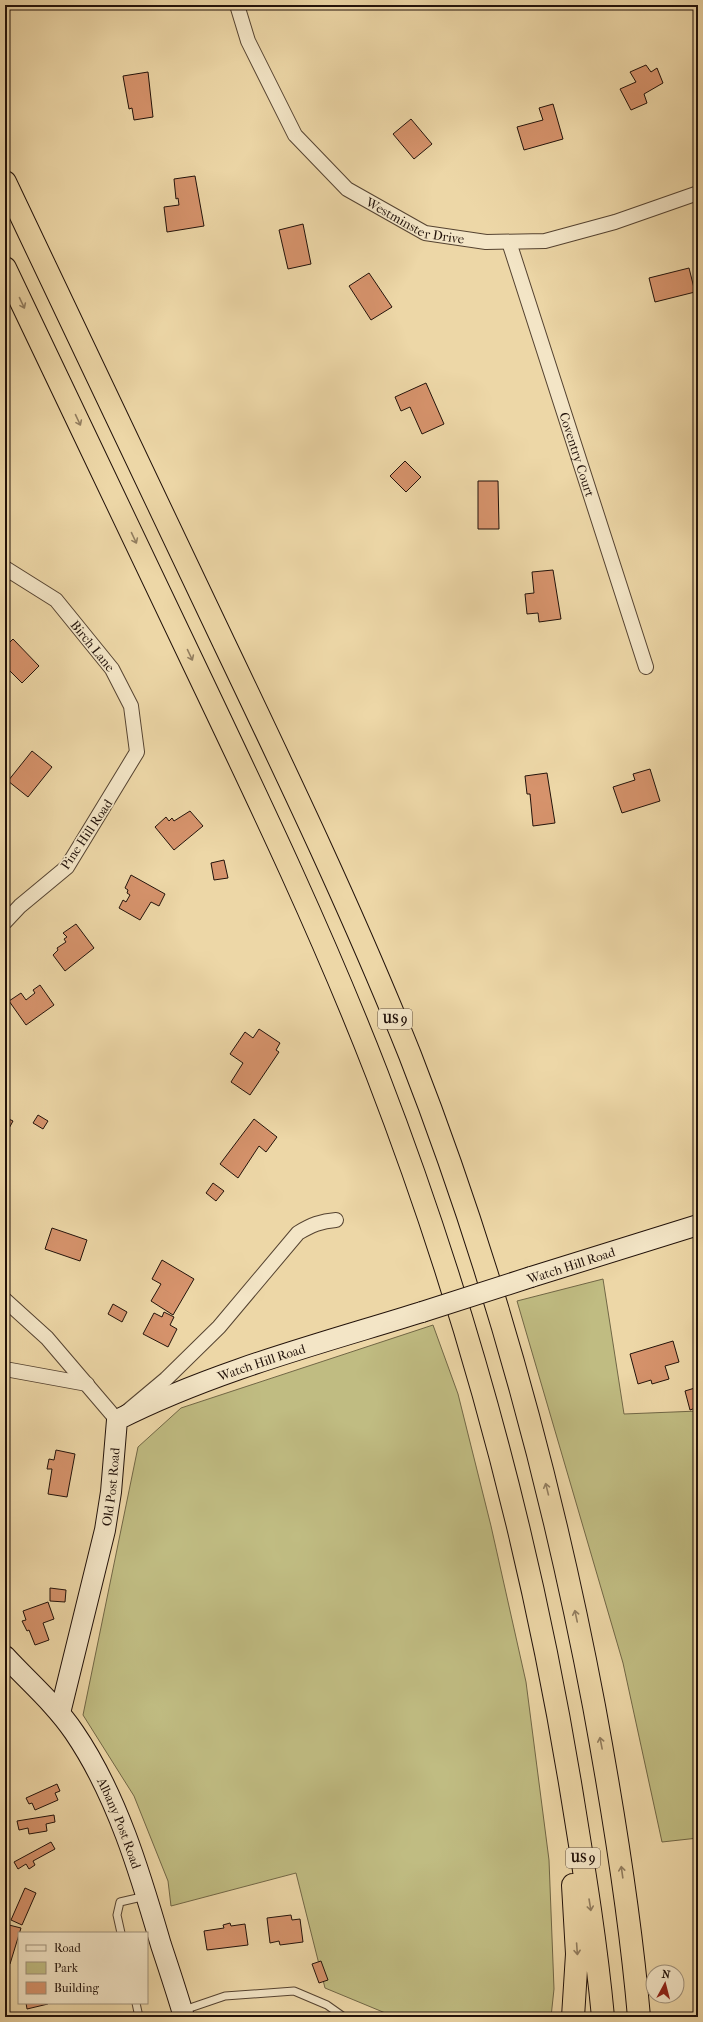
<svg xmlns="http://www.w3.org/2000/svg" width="703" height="2022" font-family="'IM FELL French Canon',serif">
  <rect width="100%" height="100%" fill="#edd7a7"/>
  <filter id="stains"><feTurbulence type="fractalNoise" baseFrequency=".005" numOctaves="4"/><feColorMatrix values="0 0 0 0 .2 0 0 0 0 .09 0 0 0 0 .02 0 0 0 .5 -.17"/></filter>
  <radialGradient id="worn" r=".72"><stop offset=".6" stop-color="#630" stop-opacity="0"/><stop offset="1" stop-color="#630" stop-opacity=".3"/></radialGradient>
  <path fill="#c0bc82" stroke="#716746" d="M603,1279l21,135 74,-3v427l-36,4 -39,-179 -106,-362z
    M433,1325l25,69 33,132 35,156 23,178 5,129 -3,28h-156l-70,-29 -29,-115 -125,33 -3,-25 -34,-85 -51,-81 55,-268 43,-39z"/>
  <path fill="#d6936c" stroke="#22120a" d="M646,65l5,7 6,-4 6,15 -19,11 3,9 -16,7 -11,-21 16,-7 -6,-10z
    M148,72l5,45 -19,3 -2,-12 -3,1 -6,-33z
    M553,104l10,35 -39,11 -7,-23 26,-7 -4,-12z
    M411,119l21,25 -18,15 -21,-25z
    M195,176l9,50 -37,6 -3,-25 15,-2 -1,-7 -2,1 -2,-20z
    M303,224l8,40 -23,5 -9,-39z
    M689,268l6,24 -40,10 -6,-24z
    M369,273l23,34 -21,13 -22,-34z
    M426,383l18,41 -22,10 -12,-27 -9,4 -6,-14z
    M405,461l16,16 -15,15 -16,-16z
    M478,481h20l1,48h-21z
    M553,570l8,49 -22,3 -1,-9 -11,1 -2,-20 9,-1 -2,-21z
    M13,639l26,27 -17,17 -15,-15 -2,2v-23z
    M32,751l20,16 -24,30 -20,-16z
    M650,769l10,32 -38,12 -9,-26 22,-7 -2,-6z
    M547,773l8,50 -22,3 -3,-32h-3l-2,-18z
    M190,811l13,15 -29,24 -19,-23 11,-10 3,4 3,-3 2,3z
    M224,860l4,18 -14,2 -3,-17z
    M131,875l34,19 -6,12 -8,-4 -11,18 -21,-12 4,-8 3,2 4,-7 -3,-2 1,-3 -3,-2z
    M76,924l18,24 -29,23 -12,-16 5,-5 -1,-2 9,-6 -2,-3 3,-2 -4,-4z
    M40,985l14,20 -28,20 -17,-24 12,-8 5,7 9,-7 -2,-3z
    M259,1029l21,14 -4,7 3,2 -29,43 -19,-13 12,-19 -13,-9 15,-22 8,6z
    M38,1115l10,6 -5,8 -10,-6z
    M5,1117l8,4 -6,11 -2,-1z
    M254,1119l23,18 -11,15 -7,-6 -21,32 -18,-14z
    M213,1183l11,8 -8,10 -10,-8z
    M52,1228l35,12 -7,21 -35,-12z
    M162,1260l32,19 -21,36 -22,-14 10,-17 -9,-5z
    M113,1304l14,8 -5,10 -14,-8z
    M164,1312l10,5 -4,8 7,4 -9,18 -25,-13 11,-21 8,4z
    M673,1341l6,21 -14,4 4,13 -17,5 -1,-4 -13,4 -8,-30z
    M698,1387v20l-8,3 -5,-19z
    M56,1450l19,4 -8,43 -19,-3 4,-25h-5l2,-10 5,1z
    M50,1588l16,2 -1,12 -15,-1z
    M48,1602l6,17 -11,4 6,17 -14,5 -6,-15 -2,1 -5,-10 4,-1 -3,-9z
    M57,1784l3,7 -5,2 3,7 -23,10 -3,-7 -3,1 -3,-6z
    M54,1815l1,7 -9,2 1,7 -18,3 -1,-6 -9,2 -2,-9z
    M51,1842l4,7 -22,12 2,4 -6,4 -3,-5 -8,5 -4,-7z
    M25,1888l11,5 -14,32 -11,-5z
    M291,1915l1,5 8,-1 3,23 -23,3 -1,-4 -9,2 -3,-25z
    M230,1923l1,3 14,-2 3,21 -41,5 -3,-19 20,-3 -1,-3z
    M9,1925l12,3 -11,36 -5,-2v-25z
    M321,1961l7,19 -9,3 -7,-19z
    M26,2003h22v1l-21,5z
    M7,2013l10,4h-12z
    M298,2013l20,4h-41z"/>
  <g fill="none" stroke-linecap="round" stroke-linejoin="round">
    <defs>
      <path id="lane" d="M121,1933l-4,-18 3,-13 26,-6
        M136,2003l3,14
        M184,2010l41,-14 69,-5 33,14 17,12"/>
      <g id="street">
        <path id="s1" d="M237,5l11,36 47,94 52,54 78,44 61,9 59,-1 70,-19 83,-29"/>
        <path id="s2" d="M509,242l137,425"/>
        <path id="s3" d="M5,568l51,32 56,69 19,37 6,46 -70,115 -47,39 -15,16"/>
        <path d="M5,1300l42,38 70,82 49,-41 53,-52 79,-94c13,-8 23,-12 38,-13"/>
        <path d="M5,1369l82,15"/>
      </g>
      <g id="secondary">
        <path d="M531,1277l167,-52"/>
        <path id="s4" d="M5,1656c23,25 50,48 69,76 43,63 66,141 87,213 8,24 16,48 23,72"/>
        <path id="s5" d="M60,1713l45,-183 6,-38 6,-72c97,-49 202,-76 305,-108"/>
      </g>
      <path id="highway" d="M5,182c73,154 146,307 219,461 65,136 130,272 186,412 82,210 142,429 184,651 19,103 36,207 45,311
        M5,268c64,135 129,270 193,405 63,132 126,264 179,401 90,233 155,475 195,721 12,74 24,147 31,222
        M573,1885l4,69 -4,63"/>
    </defs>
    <use href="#lane" stroke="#554331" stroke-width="9"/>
    <use href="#street" stroke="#554331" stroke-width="16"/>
    <use href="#secondary" stroke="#22120a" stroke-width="22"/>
    <use href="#highway" stroke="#22120a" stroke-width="24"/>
    <use href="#lane" stroke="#f3e5c6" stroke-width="7"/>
    <use href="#street" stroke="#f3e5c6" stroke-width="14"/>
    <use href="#secondary" stroke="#f3e5c6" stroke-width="20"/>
    <use href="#highway" stroke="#edd7a7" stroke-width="22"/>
    <defs>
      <path id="secondary-bridge" d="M422,1312l109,-35"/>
    </defs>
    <use href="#secondary-bridge" stroke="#22120a" stroke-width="22" stroke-linecap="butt"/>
    <use href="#secondary-bridge" stroke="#f3e5c6" stroke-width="20"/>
  </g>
  <defs><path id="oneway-shaft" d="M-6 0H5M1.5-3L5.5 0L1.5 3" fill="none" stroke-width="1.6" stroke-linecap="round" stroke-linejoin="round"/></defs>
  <g stroke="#927e60">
    <use href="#oneway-shaft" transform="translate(22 303) rotate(65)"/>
    <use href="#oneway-shaft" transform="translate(78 420) rotate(65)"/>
    <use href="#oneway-shaft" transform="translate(134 538) rotate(65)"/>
    <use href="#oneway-shaft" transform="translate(190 655) rotate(65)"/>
    <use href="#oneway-shaft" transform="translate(547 1489) rotate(-104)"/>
    <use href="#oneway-shaft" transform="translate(576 1616) rotate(-102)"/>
    <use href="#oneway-shaft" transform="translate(601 1743) rotate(-101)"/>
    <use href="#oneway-shaft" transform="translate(622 1872) rotate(-98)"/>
    <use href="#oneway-shaft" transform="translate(590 1905) rotate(81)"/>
    <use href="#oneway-shaft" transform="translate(577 1949) rotate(86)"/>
  </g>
  <g text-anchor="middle" stroke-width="3.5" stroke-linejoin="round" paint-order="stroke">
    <g fill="#f3e5c6" stroke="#615142" stroke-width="1">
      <rect x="378" y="1009" width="34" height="20" rx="3"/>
      <rect x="566" y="1848" width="34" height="20" rx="3"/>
    </g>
    <g font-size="12" font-weight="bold" fill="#22120a">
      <text x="395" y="1023">US 9</text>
      <text x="583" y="1862">US 9</text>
    </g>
    <g font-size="13" fill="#22120a" stroke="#f3e5c6">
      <text dy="5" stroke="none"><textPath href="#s1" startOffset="294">Westminster Drive</textPath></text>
      <text dy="5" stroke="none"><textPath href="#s2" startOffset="223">Coventry Court</textPath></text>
      <text dy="5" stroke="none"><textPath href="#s3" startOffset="119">Birch Lane</textPath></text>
      <text transform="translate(86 834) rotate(-56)" y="5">Pine Hill Road</text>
      <text transform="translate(571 1265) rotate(-18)" y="5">Watch Hill Road</text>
      <text dy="5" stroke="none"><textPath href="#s5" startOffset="455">Watch Hill Road</textPath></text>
      <text dy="5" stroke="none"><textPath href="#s5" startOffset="232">Old Post Road</textPath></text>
      <text dy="5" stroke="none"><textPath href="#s4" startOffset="205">Albany Post Road</textPath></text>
    </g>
  </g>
  <rect width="703" height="2022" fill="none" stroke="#edd7a7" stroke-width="20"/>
  <rect x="6" y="6" width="691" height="2010" fill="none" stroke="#22120a" stroke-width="2"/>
  <rect x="10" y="10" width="683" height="2002" fill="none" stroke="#22120a"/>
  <rect x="18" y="1932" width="130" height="72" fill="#f3e5c6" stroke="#9f917b"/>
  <rect x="26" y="1945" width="20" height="6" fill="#f3e5c6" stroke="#9f917b"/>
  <text x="54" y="1952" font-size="12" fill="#22120a">Road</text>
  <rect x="26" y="1962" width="20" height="12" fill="#c0bc82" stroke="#9f917b"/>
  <text x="54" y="1972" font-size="12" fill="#22120a">Park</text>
  <rect x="26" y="1982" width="20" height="12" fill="#d6936c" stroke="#9f917b"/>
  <text x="54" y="1992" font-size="12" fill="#22120a">Building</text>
  <g transform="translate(665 1984) rotate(7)"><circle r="19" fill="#f3e5c6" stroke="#9f917b"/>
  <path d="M0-3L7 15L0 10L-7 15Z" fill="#8f2418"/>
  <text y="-6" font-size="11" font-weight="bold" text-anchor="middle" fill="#22120a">N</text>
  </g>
  <rect width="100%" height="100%" filter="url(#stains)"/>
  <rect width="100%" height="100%" fill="url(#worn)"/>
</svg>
